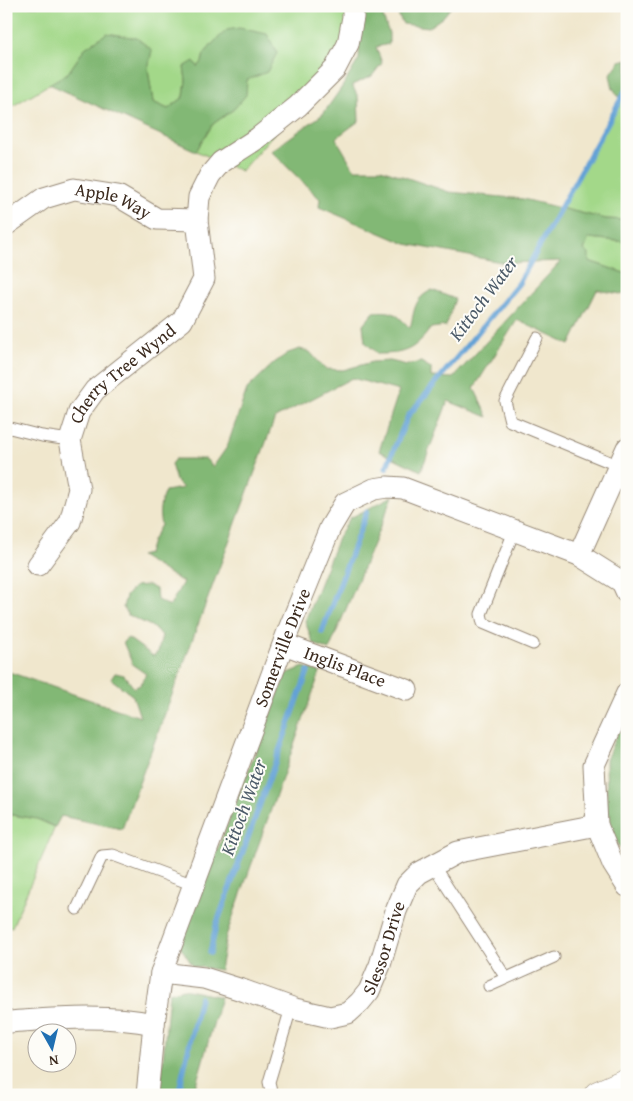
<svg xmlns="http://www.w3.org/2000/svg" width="633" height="1101" font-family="'Gentium Book Plus',serif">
  <rect width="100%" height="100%" fill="#fdfcf7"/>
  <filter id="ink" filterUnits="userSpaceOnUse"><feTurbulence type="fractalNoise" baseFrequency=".02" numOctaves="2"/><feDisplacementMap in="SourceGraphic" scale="10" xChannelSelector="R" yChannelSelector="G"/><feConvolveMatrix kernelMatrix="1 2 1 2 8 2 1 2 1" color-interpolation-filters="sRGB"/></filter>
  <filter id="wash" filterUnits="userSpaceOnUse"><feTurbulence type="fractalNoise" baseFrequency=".0096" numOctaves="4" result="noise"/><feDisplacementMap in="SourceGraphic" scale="20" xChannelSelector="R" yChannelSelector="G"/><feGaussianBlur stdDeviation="1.12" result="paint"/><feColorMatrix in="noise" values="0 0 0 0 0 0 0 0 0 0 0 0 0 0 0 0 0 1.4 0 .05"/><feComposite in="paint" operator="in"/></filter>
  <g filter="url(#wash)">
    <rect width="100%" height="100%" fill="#f0e7cd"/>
    <path fill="#a3d889" stroke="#6f8154" d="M6,6h347l-5,38 -50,62 -57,65 -45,-20 17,-27 21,-15 -19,-68 -11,13 -2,8 -4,5h-14l2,13 -2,17 -16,12 -15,-7 -5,-33 -63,-21 -17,25 -62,37z
      M622,97h5v123l-21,-1 -46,-11z
      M589,238l38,4v32l-38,-13 -5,-11z
      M6,814l31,5 18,8 -43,100 -6,-1z"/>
    <path fill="#82b875" stroke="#5e714a" d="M362,6h90l-9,11 -14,10 -26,-3 -9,-17 -11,10 6,16v11l-13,3 6,16 -10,13 -20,9 6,12 1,24 -23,17 18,31h27l68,23 74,7 83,20 21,1v22l-38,-4 -5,12 5,4v7l38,13v21l-30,-5 -27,55 -53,-25 -43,68 14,29 -40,-16 -27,70 -42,-20 20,-60 -47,-13 -77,40 -153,411 -61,-13 -6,11 -18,-8 -31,-5v-143l134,46 -7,-21 -22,-17 4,-6 9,2 10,13 6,-3 6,-11 -13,-9 -10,-23 5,-4 25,18 5,-4 4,-17 -11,-9 -23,-11 -5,-8 3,-11 9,-10 13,-1 8,4 1,11 13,6 13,-24 -43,-26 8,-2 4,-13 9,-16c-3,-13 -1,-22 4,-34l18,-3 -7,-7 -5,-17 4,-5h31l7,8 14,-20 20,-58 27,-26 14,-10 12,-4 10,3 15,17 18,1 29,-8 18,-1 17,4 14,-3 10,6v9l22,1 108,-117 -55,2 -100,-19 -87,-37 1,-8 -49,-48 52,-37 19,-27 17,-28 1,-37z
      M239,28l28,6 10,19 -10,19 -20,8 -1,15 -12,14 -21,15 -17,27 -147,-67 19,-11 17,-25 22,-15 30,5 15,12 -4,19 5,33 15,7 16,-12 2,-17 -2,-13 10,-6 4,6 4,-5 2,-8 11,-13 12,-11z
      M627,59v38l-9,-1 -5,-8 -3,-13 10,-14z
      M432,290l23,9 -9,27 -15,2c-17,22 -25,26 -53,26l-13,-12 -2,-17 11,-13c21,-2 22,2 36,16 5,-18 3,-29 22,-38z
      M393,496l-64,154 -16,-7 -8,-22 33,-83 12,-20z
      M304,667l16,5 -94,264 -6,34 -27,-4 -13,-20 106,-272z
      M627,710v149l-15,-24 -5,-31 -1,-44z
      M183,989l38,8 -28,98h-33l9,-102z"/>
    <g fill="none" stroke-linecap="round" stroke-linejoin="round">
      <path stroke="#64a2d6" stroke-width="5.5" d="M386,468l22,-52 111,-133 108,-195
        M322,632l45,-121
        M210,953l6,-27 92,-255
        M178,1095l22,-97"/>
    </g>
  </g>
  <g filter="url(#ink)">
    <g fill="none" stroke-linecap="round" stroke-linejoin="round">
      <defs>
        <path id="service" d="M537,338l-32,63 5,20 109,45
          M6,427l36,9 28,4
          M515,529l-34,85 2,9 50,21
          M433,865l73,113
          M77,909l25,-53 11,-1 81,30
          M489,986l65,-29
          M272,1095l-3,-13 22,-74"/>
        <g id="minor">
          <path id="s1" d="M6,225l38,-27 30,-9 44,7 39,23 40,1"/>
          <path d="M579,555l48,-107"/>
          <path id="s2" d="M38,565l32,-43 9,-33 -9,-49 9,-28 16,-22 87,-69 22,-42 -7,-59 2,-23 11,-22 11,-13 37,-24 40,-32 37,-37 13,-25 5,-27v-11"/>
          <path id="s3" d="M284,644l123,46"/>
          <path d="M627,693l-33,72 3,60 16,39 14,22"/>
          <path id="s4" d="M161,973l43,5 41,13 50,18 35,8 18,-4 12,-11 9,-11 11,-26 16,-54 11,-26 12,-12 39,-21 139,-27"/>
          <path d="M6,1022c49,-3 99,-8 148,2"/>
          <path id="s5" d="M147,1095l7,-71 7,-51 126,-339 43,-106 15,-25 29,-14 13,-2 16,1 176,67 43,27 5,11"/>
        </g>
        <path id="tertiary" d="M598,1095l29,-13"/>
      </defs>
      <use href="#service" stroke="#968876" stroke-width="13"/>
      <use href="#minor" stroke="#968876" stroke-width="23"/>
      <use href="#tertiary" stroke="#968876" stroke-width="29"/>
      <use href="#service" stroke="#fff" stroke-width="11"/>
      <use href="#minor" stroke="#fff" stroke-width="21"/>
      <use href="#tertiary" stroke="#fff" stroke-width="28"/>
    </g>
  </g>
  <g text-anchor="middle" stroke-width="4" stroke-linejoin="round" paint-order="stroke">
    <g font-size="18" fill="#3b2a1e" stroke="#fdfcf7">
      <text dy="6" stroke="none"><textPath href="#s1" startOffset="119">Apple Way</textPath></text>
      <text dy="6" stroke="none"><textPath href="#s2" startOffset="225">Cherry Tree Wynd</textPath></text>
      <text dy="6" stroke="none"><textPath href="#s5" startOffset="470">Somerville Drive</textPath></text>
      <text dy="6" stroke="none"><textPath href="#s3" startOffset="65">Inglis Place</textPath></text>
      <text dy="6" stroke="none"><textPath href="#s4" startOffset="270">Slessor Drive</textPath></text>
    </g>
    <g font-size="19" font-style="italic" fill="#4b5a68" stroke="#fdfcf7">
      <text transform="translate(483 298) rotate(-53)" y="7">Kittoch Water</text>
      <text transform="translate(243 807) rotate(-70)" y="7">Kittoch Water</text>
    </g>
  </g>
  <rect width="633" height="1101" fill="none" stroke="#fdfcf7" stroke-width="25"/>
  <g transform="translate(52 1048) rotate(172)"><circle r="24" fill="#fdfcf7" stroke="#afa8a0"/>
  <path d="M0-4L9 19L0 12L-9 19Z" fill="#1f6fb2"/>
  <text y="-8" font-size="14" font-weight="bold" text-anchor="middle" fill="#3b2a1e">N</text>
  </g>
</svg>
